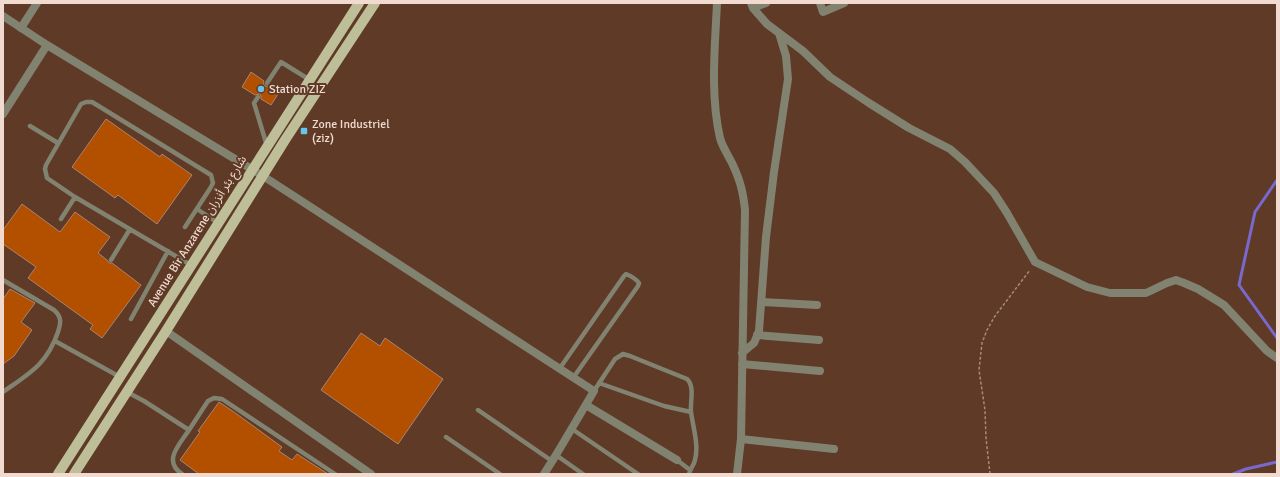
<svg xmlns="http://www.w3.org/2000/svg" width="1280" height="477" font-family="Signika,'Noto Sans Arabic',sans-serif">
  <rect width="100%" height="100%" fill="#5e3a27"/>
  <g fill="none" stroke-linecap="round" stroke-linejoin="round">
    <path stroke="#7969cd" stroke-width="3" d="M1277,180l-22,32 -16,73 38,53
      M1233,474l13,-5 31,-7"/>
  </g>
  <path fill="#b35000" stroke="#ac836e" d="M251,72l13,9 -1,2 2,3h3l2,-1 10,6 -9,14 -10,-6v-3l-1,-2 -5,1 -13,-8z
    M106,119l54,38 2,-3 30,21 -35,49 -39,-29 -3,3 -43,-31z
    M22,204l38,28 15,-20 35,25 -12,16 9,7 2,3h3l29,22 -39,53 -12,-9 3,-4 -65,-47 8,-11 -33,-23v-14z
    M10,289l25,14 -14,19 11,8 -18,26 -11,8v-65z
    M361,333l19,13 5,-8 58,41 -45,65 -77,-54z
    M219,402l15,10 48,35 -3,4 13,9 5,-6 31,20h-129l-19,-14 20,-28 -2,-1z"/>
  <g fill="none" stroke-linecap="round" stroke-linejoin="round">
    <path stroke="#a78a7b" stroke-width="1.5" stroke-dasharray="3 2" stroke-linecap="butt" d="M990,474l-4,-36 -1,-28 -6,-40 3,-27 5,-13 8,-14 35,-46"/>
    <path stroke="#828270" stroke-width="4.5" d="M267,83l14,-21 29,18
      M258,97l-4,6 13,43
      M30,126l28,17
      M197,209l21,14
      M61,219l14,-22
      M185,227l26,-40 2,-4 -2,-8 -119,-73h-6l-5,2 -35,61 -1,4 2,9 28,19 116,68
      M111,260l19,-31
      M3,280l51,30c8,7 7,13 4,22 -11,32 -28,41 -55,60
      M131,319l37,-68
      M55,341l65,36
      M560,368l64,-92 2,-2c5,2 10,5 13,9l-1,3 -65,92
      M599,383l65,23 27,6
      M594,391l21,-32 8,-5 7,2 57,23c8,7 3,23 4,33 2,15 8,33 4,48 -1,5 -5,9 -6,14
      M127,392l17,9 45,29c-9,14 -27,31 -7,44
      M478,410l74,51
      M572,429l66,45
      M189,430l19,-29 6,-3 8,1 113,75
      M446,437l54,37
      M556,455l27,19
      M677,460l13,10"/>
    <path stroke="#828270" stroke-width="8" d="M717,3c-2,44 -7,91 3,135 2,8 8,17 12,25 8,17 11,28 13,47l-4,229 -4,35
      M751,3l2,5 14,16 36,27 27,26 39,26 40,25 41,21 15,13 29,31 13,20 28,49 52,25 23,6h36l21,-10 9,-3 8,3 14,6 26,16 43,46 10,7
      M820,3l3,9 21,-9
      M753,8l13,-5
      M21,28l16,-25
      M3,114l44,-69
      M263,176l331,215 -38,64 -12,19
      M762,302l55,3
      M166,331l205,143
      M757,335l62,5
      M742,353l12,-10 5,-12 7,-94 8,-65 14,-93 -2,-23 -7,-23
      M742,364l78,7
      M586,405l91,55
      M741,439l93,10"/>
    <path stroke="#828270" stroke-width="8" d="M3,16l44,29 216,131"/>
    <path stroke="#bebf99" stroke-width="10" d="M58,474l301,-471
      M74,474l92,-143 119,-191 90,-137"/>
  </g>
  <g fill="#64c5ee" stroke="#5e3a27" stroke-width="1.5">
    <circle cx="261" cy="89" r="4"/>
    <rect x="300" y="127" width="8" height="8" rx="2"/>
  </g>
  <g text-anchor="middle" stroke-width="4" stroke-linejoin="round" paint-order="stroke">
    <g font-size="12" fill="#f1dacf" stroke="#5e3a27" text-anchor="start">
      <text x="269" y="93">Station ZIZ</text>
      <text x="312" y="128">Zone Industriel<tspan x="312" dy="14">(ziz)</tspan></text>
    </g>
    <g font-size="12" fill="#f1dacf" stroke="#5e3a27">
      <text transform="translate(197 231) rotate(-58)" y="4">Avenue Bir Anzarene شارع بئر أنزران</text>
    </g>
  </g>
  <rect width="1280" height="477" fill="none" stroke="#f1dacf" stroke-width="8"/>
</svg>
